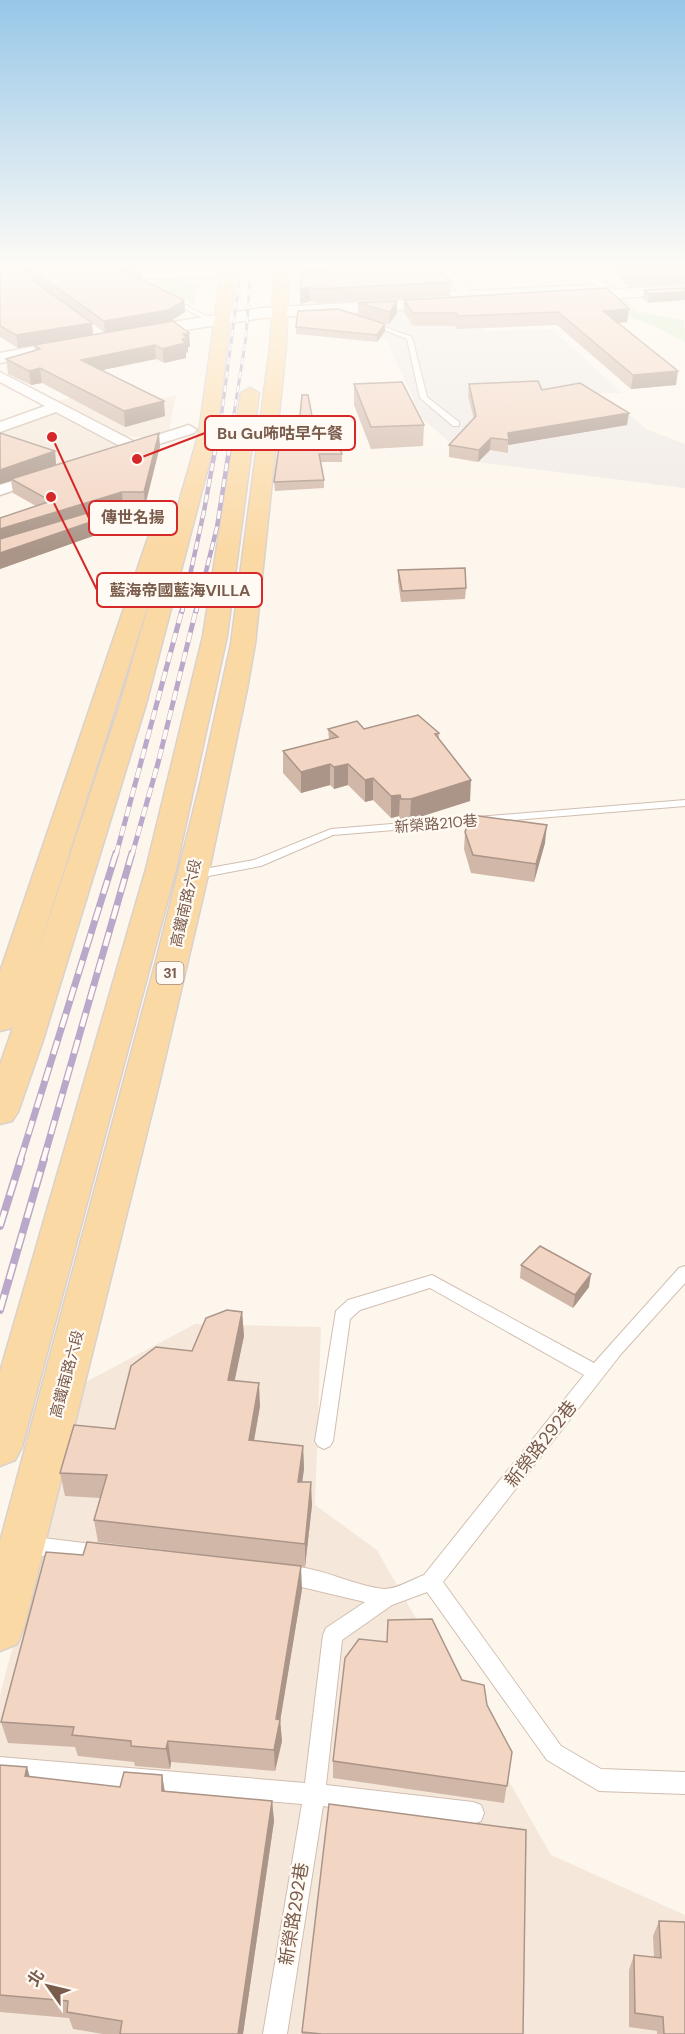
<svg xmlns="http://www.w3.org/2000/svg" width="685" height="2034" font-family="'DM Sans','Noto Sans TC',sans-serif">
  <rect width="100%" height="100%" fill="#fdf6ec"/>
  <path fill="#f5e8da" d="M118,388l16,17 42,-10 -7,36 -21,7 -22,-2 -69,-35z
    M46,413l14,1 57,30 -3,5 -59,19 -55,-22v-16z
    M195,1324l126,3 -6,178 62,45 174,305 134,60 -2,119h-683v-339l82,-311z"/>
  <path fill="#efe9e4" d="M465,305l21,26 66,-2 70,64h-33l36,18 21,18 39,15v44l-215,-27 -49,-44 -35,-79 -89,-8 15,-13z"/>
  <path fill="#d8ecc9" d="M144,276l55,7 -5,22c-15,-12 -39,-14 -51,-25z
    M608,296h12l19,16 45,8 1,22 -30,-16 -29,-10z"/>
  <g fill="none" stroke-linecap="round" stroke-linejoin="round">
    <defs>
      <path id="lane" d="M169,296l39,21 1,1 -5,1 -37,-20z
        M365,320l47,17 15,60 32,25v4h-6l-33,-28 -13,-59 -42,-17z
        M167,508l4,3 -1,2 -45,1 -4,-3 4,-3z
        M685,800v6l-352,29 -72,31 -68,13 -6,-4 6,-4 61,-11 77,-31z
        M685,1266v17l-64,71 -178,228 118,164 40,23 84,3v22l-86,-3 -52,-31 -120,-168 -35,13 -50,35 -16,145 147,17 8,3 3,8 -3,8 -8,3 -150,-18 -36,228h-24l39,-230 -302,-25v-22l305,26 18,-148 3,-7 39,-26 -89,-21 -3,-6 3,-6c28,-11 79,19 109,20 12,0 28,-10 39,-14l160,-200 -154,-87 -70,22 -10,9 -17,122 -3,5 -6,3 -6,-3 -3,-5 21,-130 12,-11 84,-25 162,88 85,-95z
        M27,1536l73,9 7,3 2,6 -2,6 -7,3 -73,-9 -7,-3 -2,-6 2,-6z"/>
      <path id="street" d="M131,266h14l4,4h65l6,4 -6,4h-68z
        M283,266h55l-6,4 -53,3 -2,-3z
        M434,266h13l29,31v6h-8z
        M575,266h13l27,25v6h-8z
        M0,372l135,70 54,-17 8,5 -3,3 -70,22 -8,-5 4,-4 -64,-34 -56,20v-10l45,-16 -45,-24z
        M47,469l6,2 2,3 -2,3 -53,18v-10z"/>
      <path id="secondary" d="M590,285l5,1 2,4 88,-4v8l-118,7 -5,-2 -2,-4 -103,6 -2,4 -5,2 -188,11 -128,20 -8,-5 8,-5 128,-20 157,-9 2,-4 5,-2z
        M78,338l8,5 -2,3 -84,17v-10z"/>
      <path id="primary" d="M222,266h14l-19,167 -71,271 -103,336 -25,72 -6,9 -12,3v-59l15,-43 -3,6 -12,3v-59l148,-434 4,-4 7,-2 10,5 30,-104zM156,580l-36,124 -87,263z
        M275,266h14l-3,81 -31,297 -8,45 -38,182 -50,213 -135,544 -7,16 -17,7v-109l156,-581 45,-181 30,-136 39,-297z
        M250,388l9,5 -32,243 -51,233 -154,578 -7,13 -15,6v-94l146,-503 57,-233 38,-243z"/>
    </defs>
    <use href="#lane" stroke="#d1beb0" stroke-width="2"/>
    <use href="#street" stroke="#d1beb0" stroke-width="3"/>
    <use href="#secondary" stroke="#d6c0b0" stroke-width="3"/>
    <use href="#primary" stroke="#dad1cd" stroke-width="3"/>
    <use href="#lane" fill="#fff" fill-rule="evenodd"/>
    <use href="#street" fill="#fff" fill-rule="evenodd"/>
    <use href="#secondary" fill="#fff" fill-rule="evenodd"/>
    <use href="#primary" fill="#fbd9a5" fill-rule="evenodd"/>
    <defs>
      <path id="rail-far4" d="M221,420l20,-154
        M233,420l13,-83 5,-71"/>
      <path id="rail-far3" d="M182,612l22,-101 17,-93
        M196,612l21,-85 17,-109"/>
      <path id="rail-far2" d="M116,855l66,-245
        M132,855l26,-92 38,-153"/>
      <path id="rail-far1" d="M20,1161l96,-308
        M43,1161l89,-308"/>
      <path id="rail" d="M0,1226l21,-67
        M0,1310l44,-151"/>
    </defs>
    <use href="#rail-far4" stroke="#b9a8c9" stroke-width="3"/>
    <use href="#rail-far3" stroke="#b9a8c9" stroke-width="4.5"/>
    <use href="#rail-far2" stroke="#b9a8c9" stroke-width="5"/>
    <use href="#rail-far1" stroke="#b9a8c9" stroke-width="7"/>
    <use href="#rail" stroke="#b9a8c9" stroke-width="8"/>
    <use href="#rail-far4" stroke="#fffaf3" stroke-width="2" stroke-dasharray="7" stroke-linecap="butt"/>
    <use href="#rail-far3" stroke="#fffaf3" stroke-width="3" stroke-dasharray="8" stroke-linecap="butt"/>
    <use href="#rail-far2" stroke="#fffaf3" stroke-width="4" stroke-dasharray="10" stroke-linecap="butt"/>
    <use href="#rail-far1" stroke="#fffaf3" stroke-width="4.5" stroke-dasharray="14" stroke-linecap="butt"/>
    <use href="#rail" stroke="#fffaf3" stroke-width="5" stroke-dasharray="16" stroke-linecap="butt"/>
  </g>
  <path fill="#d1b7a8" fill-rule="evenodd" d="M0,266h137l4,4 1,10 42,20 1,12 -16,10 -64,11 -13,-10 1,12 96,-2 1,14h-2v5l-2,1v5l-22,5 -8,-4 -54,11 63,46 -40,11 -83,-44 -11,2 -23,-11 -2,-15 29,-9 -1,-5 -16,3 -18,-11zM27,274h2l7,9 -8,-6z
    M606,266h79v18l-55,3z
    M342,270l109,12 -1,14 -133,7 -7,-2 -10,3v-14z
    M685,288l-37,15 -5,-4 1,-9z
    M404,300l225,9 -2,13 -10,1 59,62 -45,4 -74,-64 -100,4 -2,-3h-42l-9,-14z
    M397,301v12l-8,11 -31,-9v-12z
    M296,327l89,4 -8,11 -81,-8z
    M354,384l70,41 -1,21 -52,3 -17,-44z
    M469,384l73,6 85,35 -119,20v8l-18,-3 -12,12 -29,-5v-12l25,-26 -6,-23z
    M315,432l27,22v8h-21l3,18v8l-49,3 -1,-9 23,-35z
    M160,446l-15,60h-4l1,10 -1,3 -141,50v-51l36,-12 -23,-13 -2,-12 -11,3 55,-33 1,14z
    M398,570l68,18 -1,11 -64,3 -3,-21z
    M328,729h36l75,4v6l31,62 -60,19 -9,1 -2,-5 -8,2 -18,-18 -8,2 -17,-17 -14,4 -4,-4 -29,8 -18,-20v-22l46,-12z
    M465,832l80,11 -11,39 -63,-9 -7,-24z
    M521,1265l68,22 -16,21 -53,-30z
    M242,1312l2,24 -10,45 26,25 -6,35 49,5 1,23 -2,13 10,23 -7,62 -207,-25 -4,-22 6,-22 -35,-2 -5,-23 55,-44 77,-78z
    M302,1589l-22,131 2,21 -7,30 -104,-9 -1,7 -35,-3 -1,-4 -56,-6 -3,-9 -67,-4 -7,-21z
    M462,1680l25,25 25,47 -8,51 -171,-25v-17z
    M0,1765l30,12 90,10 42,-12 3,16 107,10 2,20 -31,213h-140l-30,-5 -4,-11 -69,-6z
    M659,1921l26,113h-28v-3l-28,-4v-57l5,-15 20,2 -1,-21z
    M302,2032l221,2h-221z"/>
  <path fill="#aa9588" d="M309,287l1,14 -10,3v-14z
    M685,292v8l-37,3 1,-9z
    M184,300l1,12 -16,10 -64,11 -1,-12z
    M397,301v12l-8,11 1,-12z
    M629,309l-2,13 -26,2 2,-13z
    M92,323l1,12 -75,13 -2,-13z
    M385,324v7l-8,11v-7z
    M189,333l1,14h-2v5l-2,1v5l-22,5 -2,-14 21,-15z
    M155,345l1,14 -73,15 -2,-14z
    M40,368l2,15 -11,2 -2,-14z
    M678,371l-2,14 -45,4 2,-14z
    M164,401l1,15 -40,11 -1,-16z
    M629,413l-2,12 -119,20v-12z
    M159,433l1,13 -15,60 -1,-14z
    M491,438l-1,12 -12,12 1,-12z
    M55,451l1,14 -45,14v2l-11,3v-14z
    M122,492l1,14 -123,38v-15z
    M141,502l1,14 -1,3 -141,50v-16z
    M330,764v21l-29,8v-21z
    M348,764v21l-14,4v-22z
    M373,778v22l-8,2v-22z
    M471,780l-1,21 -60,19 1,-21z
    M400,795l-1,21 -8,2v-22z
    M547,825l-2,18 -11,39 2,-18z
    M591,1274l-2,13 -16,21 2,-13z
    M242,1312l2,24 -14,67 -2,-23z
    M259,1383l1,23 -10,57 -1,-23z
    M303,1446l1,23 -5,35 -1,-22z
    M311,1482l1,23 -7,62v-23z
    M301,1566l1,23 -22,133v-2l2,21 -7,30 -1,-21 2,-31z
    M168,1741l3,21 -1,7 -4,-20z
    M27,1767l6,21 -8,-12z
    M162,1775l3,20 -3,-4z
    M272,1801l2,20 -31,213h-5z"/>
  <path fill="#f3d5c3" stroke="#aa9588" stroke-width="1.5" d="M0,266h22l6,11 64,46 -76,12 -16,-9z
    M30,266h81l16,7 57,27 -15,10 -65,11 -69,-49z
    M350,266h86l15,16 -134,7 -8,-2 -9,3 3,-19 39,-1v-3z
    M629,266h41l-38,2z
    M607,288l22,21 -26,2 75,60 -45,4 -75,-63 -100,4 -2,-3h-43l-9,-13z
    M685,288v4l-36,2 -5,-4z
    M397,301l-7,11 -32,-9z
    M338,309l47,15 -8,11 -81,-8 2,-16z
    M173,321l16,12 -6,1 4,4 -5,1 3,4 -23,6 -7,-4 -74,15 83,41 -40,10 -84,-43 -11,3 -23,-12 34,-10 -6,-4z
    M538,381l4,9 38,-7 49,30 -121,20 1,7 -18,-2 -12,12 -30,-5 27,-29 -7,-32z
    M402,382l22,43 -53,2 -17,-43z
    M302,395h6l7,37h19l8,22h-23l5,26 -50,2 5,-35h18z
    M0,433l55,18 -55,19z
    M159,433l-15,59h-22l-122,37v-11l51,-17 -40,-22z
    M124,502h17l-1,3 -140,48v-14z
    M465,568l1,20 -64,3 -4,-21z
    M418,715l21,18 -4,1 36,46 -60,19h-10l-1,-4 -9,1 -18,-18 -8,2 -17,-16 -14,3 -4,-3 -29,8 -18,-21 55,-14 -10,-8 29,-8 7,8z
    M471,815l76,10 -11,39 -63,-9 -8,-23z
    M540,1246l51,28 -16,21 -54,-30z
    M227,1310l15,2 -14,68 31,3 -10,57 54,6 -5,36h13l-6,62 -211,-24 13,-45 -47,-2 14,-48 41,4 16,-63 25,-19 36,4 14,-33z
    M87,1542l214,24 -25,153 4,1 -6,30 -106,-9 -2,8 -35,-3v-5l-59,-6 2,-8 -73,-5 45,-170 37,3z
    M432,1619l30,61 22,5 3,20 25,47 -5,34 -174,-25 12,-103 14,-19 28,3 1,-22z
    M0,1765l27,2 -2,9 95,11 4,-15 38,3v16l110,10 -34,233h-118l2,-13 -55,-9 1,-11 -68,-6z
    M329,1804l197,26 -3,204h-201l-20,-2z
    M659,1921l26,1v112h-21l-1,-17 -28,-4 -1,-58 27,3z"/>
  <linearGradient id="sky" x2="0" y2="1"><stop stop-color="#97c7e8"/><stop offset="0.48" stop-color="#fefbf6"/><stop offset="1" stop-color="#fefbf6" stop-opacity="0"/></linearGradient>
  <rect width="685" height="551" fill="url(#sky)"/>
  <g text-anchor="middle" stroke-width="4.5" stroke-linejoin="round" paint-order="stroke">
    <rect fill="#fffaf3" stroke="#a28b7f" stroke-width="1.5" x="156.5" y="962" width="27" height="22" rx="4.5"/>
    <g font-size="14" font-weight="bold" fill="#7a5c4d">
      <text x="170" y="978">31</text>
    </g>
    <g font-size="15" fill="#7a5c4d" stroke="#fffaf3">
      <text transform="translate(436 824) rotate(-5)" y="5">新榮路210巷</text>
      <text transform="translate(186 903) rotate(-77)" y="5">高鐵南路六段</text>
      <text transform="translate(67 1374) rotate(-75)" y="5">高鐵南路六段</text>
    </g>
    <g font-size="18" fill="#7a5c4d" stroke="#fffaf3">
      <text transform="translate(541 1444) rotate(-52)" y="6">新榮路292巷</text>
      <text transform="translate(294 1914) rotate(-81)" y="6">新榮路292巷</text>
    </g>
  </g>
  <path fill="none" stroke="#d62828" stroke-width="2" d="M137 459L205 433M52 437L89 518M51 497L97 590"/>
  <g fill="#d62828" stroke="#fffaf3" stroke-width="2">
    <circle cx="137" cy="459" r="6"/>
    <circle cx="52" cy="437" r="6"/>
    <circle cx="51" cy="497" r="6"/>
  </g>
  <g fill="#fffaf3" stroke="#d62828" stroke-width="2">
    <rect x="205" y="416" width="150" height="34" rx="6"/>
    <rect x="89" y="501" width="88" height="34" rx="6"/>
    <rect x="97" y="573" width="165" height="34" rx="6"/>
  </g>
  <g font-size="16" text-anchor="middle" font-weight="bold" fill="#7a5c4d">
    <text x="280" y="439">Bu Gu咘咕早午餐</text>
    <text x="133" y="523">傳世名揚</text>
    <text x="180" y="596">藍海帝國藍海VILLA</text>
  </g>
  <g transform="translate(48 1986) rotate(304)" stroke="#fffaf3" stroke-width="4.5" paint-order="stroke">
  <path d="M0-4.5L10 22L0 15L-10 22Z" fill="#7a5c4d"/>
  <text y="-9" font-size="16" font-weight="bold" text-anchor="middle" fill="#7a5c4d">北</text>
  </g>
</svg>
